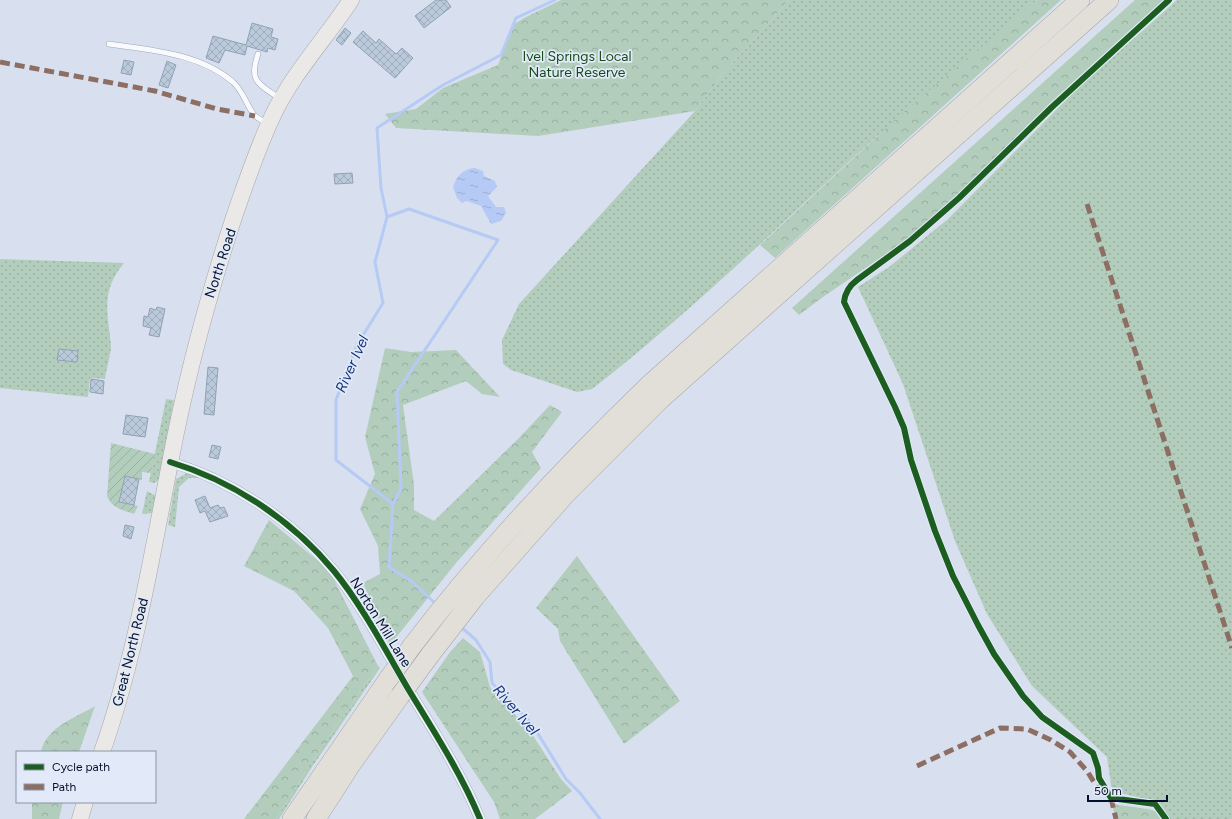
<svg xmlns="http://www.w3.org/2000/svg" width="1232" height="819" font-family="Figtree,sans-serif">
  <defs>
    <pattern id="grass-dots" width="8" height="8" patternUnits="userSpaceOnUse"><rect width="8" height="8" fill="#b3cdbc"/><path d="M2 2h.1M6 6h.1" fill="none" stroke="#98afa2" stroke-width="1.8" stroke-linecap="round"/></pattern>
    <pattern id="forest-crowns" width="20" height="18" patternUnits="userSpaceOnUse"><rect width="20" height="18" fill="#b3cdbc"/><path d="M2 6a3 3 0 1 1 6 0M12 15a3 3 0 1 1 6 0" fill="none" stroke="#98afa2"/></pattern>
    <pattern id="garden-furrows" width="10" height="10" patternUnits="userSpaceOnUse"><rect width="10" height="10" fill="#b3cdbc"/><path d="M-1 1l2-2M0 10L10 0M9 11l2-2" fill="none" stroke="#98afa2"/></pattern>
    <pattern id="water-ripples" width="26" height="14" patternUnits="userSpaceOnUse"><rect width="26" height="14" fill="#b5caf4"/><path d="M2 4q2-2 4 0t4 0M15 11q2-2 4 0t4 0" fill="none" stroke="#9aacd1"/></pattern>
    <pattern id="building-cross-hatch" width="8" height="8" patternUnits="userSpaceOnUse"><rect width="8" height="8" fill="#bacadb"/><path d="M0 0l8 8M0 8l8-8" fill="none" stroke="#9eacbc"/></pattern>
  </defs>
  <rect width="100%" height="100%" fill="#d8e0f0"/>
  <path fill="url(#grass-dots)" d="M789,0h248c-60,54 -124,102 -183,157 -86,79 -169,160 -262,232l-15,3 -66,-22 -8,-6 -1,-24 17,-36 176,-193 26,-35z
    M1177,0h55v819h-64l-10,-17 -46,-11 -5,-34 -75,-71 -45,-72 -32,-73 -52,-157 -45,-97 31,-20 59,-48 127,-128z
    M0,259l124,4c-24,29 -16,49 -13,83 0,8 -5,24 -6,33l-15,-1 -2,19 -88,-9z
    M166,399l8,1 -15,80 -5,3 -5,-1z
    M187,473l13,5h-11l-10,9 -4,40 -7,-2 8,-46z
    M147,491l9,5 -4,17 -10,1z
    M378,666l2,2 -68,99 -33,52h-3l34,-55z"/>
  <path fill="url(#forest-crowns)" d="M561,0h228l-68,76 -26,35 -157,25 -142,-8 -11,-14 31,-5 27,-21 55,-23 15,-40 11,-7z
    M1037,0h24l-286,258 -15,-13 140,-130z
    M1135,0h28l-114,104 -112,110 -29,25 -85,58 -24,18 -7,-7z
    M385,348l26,4 45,-2 44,47 -18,-3 -16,-13 -63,24 11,80v25l20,11 84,-82 32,-34 12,7 -30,40 9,16 -85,95 -66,82 -27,-62 17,-9 -2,-28 -18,-37 15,-35 -10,-37z
    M269,520l49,41 14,15 46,90 -68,98 -34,55h-32l109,-143 -25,-48 -34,-37 -50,-25z
    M577,556l103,145 -56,43 -64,-103 -2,-12 -22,-21z
    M463,638l17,14 10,35 40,44 31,48 11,12 -37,28h-35l-6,-17 -72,-110 28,-40z
    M95,706l-16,46h-38c5,-25 34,-34 54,-46z
    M32,802h31l-4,17h-27z
    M1111,804l37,5 7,2 6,8h-44z"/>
  <path fill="url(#garden-furrows)" d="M111,443l44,11 -4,19 -9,-1v8l-17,-4 -5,26 18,4 -4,8c-12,-4 -22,-6 -27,-18z"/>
  <path fill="url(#water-ripples)" d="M475,168l8,3 1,5 11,5 2,6 -9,9 8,11h8l2,6 -5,8 -10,3 -10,-18 -14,-5 -5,2 -5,-5 -4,-11c4,-12 10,-18 22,-19z"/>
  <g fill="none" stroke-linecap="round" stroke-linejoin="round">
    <path stroke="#b5caf4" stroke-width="3" d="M387,217l22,-8 89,31 -101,152 4,97 -8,15
      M436,604l-25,-23 -22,-14 4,-63 -57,-44v-60l21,-55 26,-42 -8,-41 12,-45 -6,-29 -4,-60 66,-43 58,-30 15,-37 39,-18
      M461,627l15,13 14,22 2,21 40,41 34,55 14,14 20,26"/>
  </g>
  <path fill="url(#building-cross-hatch)" stroke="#90a2b4" d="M436,0h10l5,7 -27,21 -9,-12z
    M252,23l21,6 -2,8 7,2 -3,11 -7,-2 -1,4 -20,-6 -2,9 -20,-5 -6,13 -13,-5 7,-22 33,9z
    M345,28l6,5 -9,12 -6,-5z
    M363,31l13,12 3,-4 17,15 6,-6 11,10 -18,20 -42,-36z
    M124,60l10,2 -3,13 -10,-2z
    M167,61l9,4 -8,23 -9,-3z
    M352,173l1,10 -18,1 -1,-10z
    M157,307l8,2 -6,28 -10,-2 2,-7 -8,-2 1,-10 4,1 2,-9 6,2z
    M59,349l19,2 -1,11 -20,-2z
    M208,367l10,1 -4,47 -10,-1z
    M91,379l13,2 -1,13 -13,-2z
    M126,415l22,3 -3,19 -22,-3z
    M212,445l9,2 -3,12 -9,-2z
    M125,476l14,3 -5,26 -15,-3z
    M205,496l5,12 8,-3 2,3 4,-1 4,9 -18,6 -5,-11 -5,2 -5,-13z
    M125,525l9,2 -3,12 -8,-3z"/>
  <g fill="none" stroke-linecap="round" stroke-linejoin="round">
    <defs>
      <path id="lane" d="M109,44c41,6 90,9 124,38 10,9 13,22 21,33 3,3 9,6 13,8
        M258,54c-9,27 -1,29 21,44"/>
      <path id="street" d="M170,462c63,19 122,58 164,109 28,34 53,82 76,121 25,41 52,83 70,127"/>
      <path id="primary" d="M102,752c33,-94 49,-192 68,-289 16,-85 38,-167 65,-249 12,-34 23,-68 39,-101 20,-41 52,-75 77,-113
        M80,819l5,-17"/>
      <path id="highway" d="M412,646c72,-94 152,-179 237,-261l431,-385
        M430,655l45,-58 91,-103 95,-95 448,-399
        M292,819l97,-141
        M316,819l34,-53 50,-70"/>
    </defs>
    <use href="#lane" stroke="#9da7bb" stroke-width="6"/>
    <use href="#street" stroke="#9da7bb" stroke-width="11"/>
    <use href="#primary" stroke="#a7a7a7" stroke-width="17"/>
    <use href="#highway" stroke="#a7a7a7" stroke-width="20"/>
    <use href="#lane" stroke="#f9fafd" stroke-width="5"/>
    <use href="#street" stroke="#f9fafd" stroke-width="10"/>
    <use href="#primary" stroke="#ebe9e8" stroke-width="16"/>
    <use href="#highway" stroke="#e2dfd9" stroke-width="19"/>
    <defs>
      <path id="highway-bridge" d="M389,678l23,-32
        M400,696l30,-41"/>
    </defs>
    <use href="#highway-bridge" stroke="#a7a7a7" stroke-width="20" stroke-linecap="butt"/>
    <use href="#highway-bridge" stroke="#e2dfd9" stroke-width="19"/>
    <path stroke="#8d6e63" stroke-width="5" stroke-dasharray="10 5" stroke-linecap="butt" d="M0,62l155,29 62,18 38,7
      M1087,204l145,444
      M917,766l83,-38 27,1 24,11 19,12 17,19 12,19 8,6
      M1111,798l5,21"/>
    <defs>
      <path id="cycleway" d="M170,462c63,19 122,58 164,109 28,34 53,82 76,121 25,41 52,83 70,127
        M1166,819l-11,-15 -44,-6 -12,-20 -1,-10 -5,-15 -51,-36 -19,-21 -29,-42 -16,-29 -25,-49 -18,-45 -24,-71 -7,-32 -9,-21 -51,-105c1,-10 5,-16 13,-22l53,-39 49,-43 93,-91 117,-107"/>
    </defs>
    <use href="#cycleway" stroke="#e2eaf9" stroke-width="8"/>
    <use href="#cycleway" stroke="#1b5e20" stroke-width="6"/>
  </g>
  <g text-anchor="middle" stroke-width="3.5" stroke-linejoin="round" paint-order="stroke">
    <g font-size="14" fill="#154d16" stroke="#e2eaf9">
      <text x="577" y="61">Ivel Springs Local<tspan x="577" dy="16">Nature Reserve</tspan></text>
    </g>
    <g font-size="14" fill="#05102a" stroke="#e2eaf9">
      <text transform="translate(220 263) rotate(-72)" y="5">North Road</text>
      <text transform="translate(381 622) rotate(58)" y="5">Norton Mill Lane</text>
      <text transform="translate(130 652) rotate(-76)" y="5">Great North Road</text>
    </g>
    <g font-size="15" font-style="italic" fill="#15347d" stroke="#e2eaf9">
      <text transform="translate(352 364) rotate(-66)" y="5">River Ivel</text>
      <text transform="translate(516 710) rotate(49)" y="5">River Ivel</text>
    </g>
  </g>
  <rect x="16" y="751" width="140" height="52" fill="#e2eaf9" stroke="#8a93a6"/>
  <rect x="24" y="764" width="20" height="6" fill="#1b5e20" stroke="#8a93a6"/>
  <text x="52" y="771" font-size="12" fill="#05102a">Cycle path</text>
  <rect x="24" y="784" width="20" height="6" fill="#8d6e63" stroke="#8a93a6"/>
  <text x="52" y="791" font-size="12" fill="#05102a">Path</text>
  <path d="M1088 795v6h79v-6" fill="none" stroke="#05102a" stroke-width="2"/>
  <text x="1094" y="795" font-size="12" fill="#05102a" stroke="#e2eaf9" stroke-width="3" paint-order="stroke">50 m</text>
</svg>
